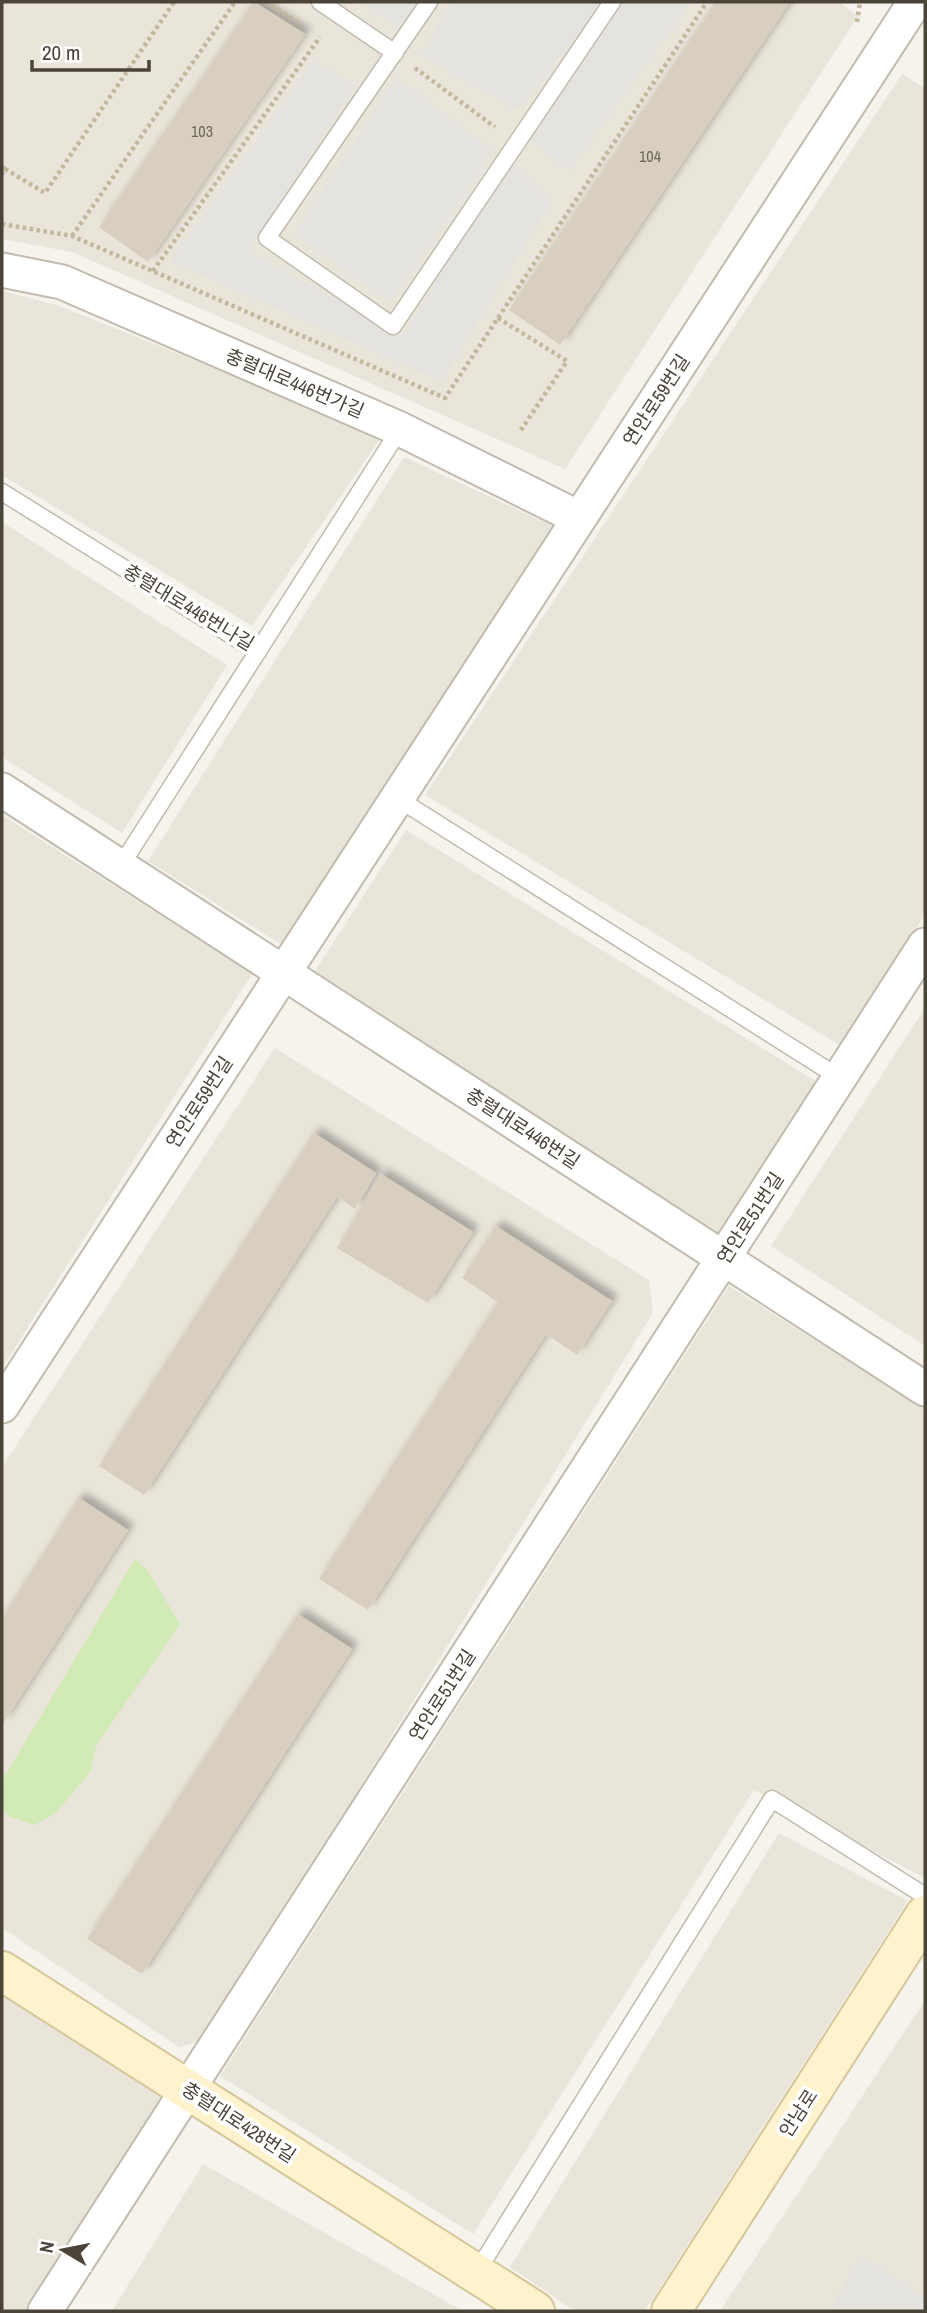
<svg xmlns="http://www.w3.org/2000/svg" width="927" height="2313" font-family="'Archivo Narrow','Noto Sans KR',sans-serif">
  <defs>
    <filter id="shadow"><feDropShadow dx="6" dy="-6" stdDeviation="3.5" flood-color="#0004"/></filter>
  </defs>
  <rect width="100%" height="100%" fill="#f6f3ec"/>
  <path fill="#eae5da" d="M2,2h837l19,14 -293,453 -493,-217 -70,-13z
    M902,74l23,14v826l-84,132 -416,-251z
    M2,291l58,15 322,130 -130,190 -250,-151z
    M404,457l149,69 -271,419 -134,-84z
    M2,522l225,143 -105,168 -120,-76z
    M2,815l250,159 -250,394z
    M406,830l413,253 -98,156 -406,-268z
    M925,1008v338l-154,-100z
    M275,1048l374,232 4,33 -449,727 -25,7 -177,-119v-461z
    M729,1286l196,123v469l-171,-88 -281,444 -253,-158z
    M779,1833l129,68 -263,410h-70l-65,-44z
    M2,1995l164,99 -141,217h-23z
    M925,2001v310h-205z
    M203,2164l260,147h-351z"/>
  <path fill="#d2eab5" d="M135,1559l13,12 32,53 -84,122 -6,26 -34,41 -22,12 -26,-9 -6,-8v-27z"/>
  <path fill="#e5e3e0" d="M366,2h50l-17,25 -35,-23z
    M453,2h149l-84,108 -98,-55z
    M611,2h80l-122,169 -38,-29z
    M314,61l41,24 -107,167 156,83 104,-176 43,44 -110,178 -271,-120z
    M396,77l96,74 -101,151 -97,-67z
    M861,2256l64,42v13h-96z"/>
  <path fill="#d8cfc1" filter="url(#shadow)" d="M254,2l51,32 -157,228 -49,-35z
    M716,2h74l-230,343 -51,-35z
    M314,1133l62,40 -21,36 -18,-12 -193,298 -45,-29z
    M381,1174l92,58 -45,71 -91,-55z
    M496,1226l116,75 -35,54 -31,-21 -178,276 -49,-31 179,-277 -36,-24z
    M79,1498l49,32 -126,195v-107z
    M298,1614l54,35 -210,325 -55,-35z"/>
  <g fill="none" stroke-linecap="round" stroke-linejoin="round">
    <defs>
      <path id="lane" d="M320,2l75,51
        M429,2l-162,236 126,88 219,-324
        M2,492l256,160
        M397,798l443,280
        M120,867l280,-438
        M476,2273l296,-474 153,97"/>
      <path id="street" d="M2,270l60,12 338,147 179,89
        M2,790l923,599
        M2,1406l913,-1404
        M45,2311l880,-1366"/>
      <path id="secondary" d="M2,1971l533,340
        M671,2311l254,-396"/>
    </defs>
    <use href="#lane" stroke="#c2bbae" stroke-width="19"/>
    <use href="#street" stroke="#c2bbae" stroke-width="37"/>
    <use href="#secondary" stroke="#d6c79b" stroke-width="42"/>
    <path stroke="#c4b79f" stroke-width="4.5" stroke-dasharray="3.5 3.5" stroke-linecap="butt" d="M266,2l32,20
      M857,22l3,-20
      M415,68l80,59
      M2,167l3,2 -3,5
      M5,169l40,24 129,-191
      M2,224l70,12 373,162 262,-396
      M72,236l163,-234
      M153,271l167,-234
      M498,318l69,43 -48,72"/>
    <use href="#lane" stroke="#fff" stroke-width="16"/>
    <use href="#street" stroke="#fff" stroke-width="33"/>
    <use href="#secondary" stroke="#fff3cd" stroke-width="38"/>
  </g>
  <g text-anchor="middle" stroke-width="7" stroke-linejoin="round" paint-order="stroke">
    <g font-size="16" fill="#6e675b">
      <text x="202" y="137">103</text>
      <text x="650" y="162">104</text>
    </g>
    <g font-size="19" fill="#4b4439" stroke="#fff">
      <text transform="translate(295 383) rotate(23)" y="7">충렬대로446번가길</text>
      <text transform="translate(656 400) rotate(-57)" y="7">연안로59번길</text>
      <text transform="translate(189 607) rotate(31)" y="7">충렬대로446번나길</text>
      <text transform="translate(199 1102) rotate(-57)" y="7">연안로59번길</text>
      <text transform="translate(523 1128) rotate(33)" y="7">충렬대로446번길</text>
      <text transform="translate(750 1218) rotate(-57)" y="7">연안로51번길</text>
      <text transform="translate(442 1695) rotate(-57)" y="7">연안로51번길</text>
      <text transform="translate(798 2113) rotate(-57)" y="7">안남로</text>
      <text transform="translate(239 2122) rotate(33)" y="7">충렬대로428번길</text>
    </g>
  </g>
  <rect width="927" height="2313" fill="none" stroke="#4b4439" stroke-width="7"/>
  <g transform="translate(63 2250) rotate(280)" stroke="#ffffff" stroke-width="5" paint-order="stroke">
  <path d="M0-5L12 26L0 18L-12 26Z" fill="#4b4439"/>
  <text y="-10" font-size="19" font-weight="bold" text-anchor="middle" fill="#4b4439">N</text>
  </g>
  <path d="M32 60v10h117v-10" fill="none" stroke="#4b4439" stroke-width="3.5"/>
  <text x="42" y="60" font-size="21" fill="#4b4439" stroke="#ffffff" stroke-width="5" paint-order="stroke">20 m</text>
</svg>
